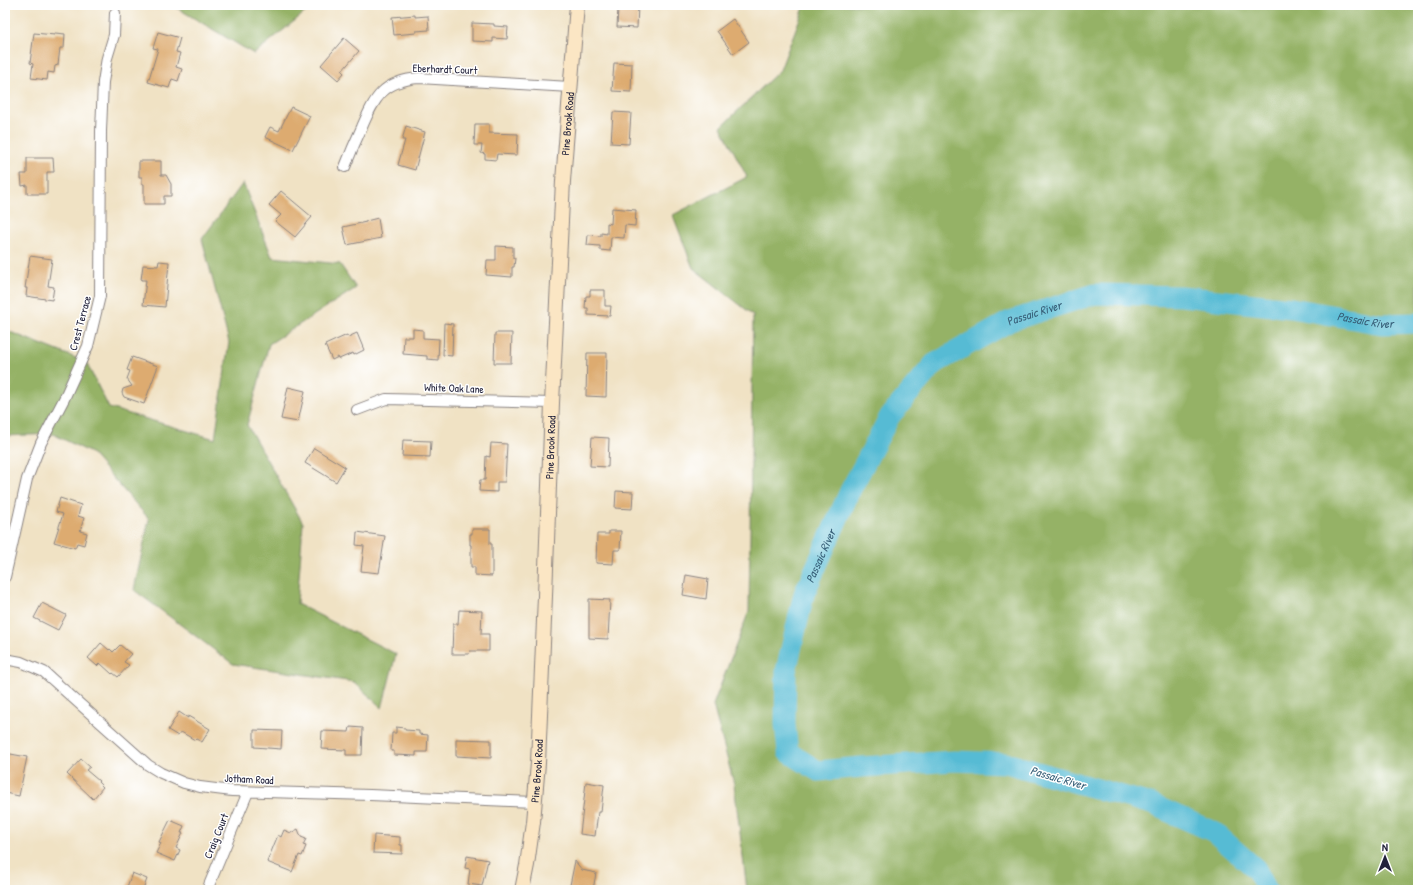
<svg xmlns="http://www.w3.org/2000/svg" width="1423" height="895" font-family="'Patrick Hand',sans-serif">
  <rect width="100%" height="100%" fill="#fff"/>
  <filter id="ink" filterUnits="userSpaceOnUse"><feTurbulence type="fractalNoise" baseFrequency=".025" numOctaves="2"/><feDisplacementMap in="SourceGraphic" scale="8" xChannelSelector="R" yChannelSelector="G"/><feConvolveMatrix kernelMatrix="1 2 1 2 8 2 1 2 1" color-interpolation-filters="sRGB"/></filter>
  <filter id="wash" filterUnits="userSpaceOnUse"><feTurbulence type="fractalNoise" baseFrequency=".012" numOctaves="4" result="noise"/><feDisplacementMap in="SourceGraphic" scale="16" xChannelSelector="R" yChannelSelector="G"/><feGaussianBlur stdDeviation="0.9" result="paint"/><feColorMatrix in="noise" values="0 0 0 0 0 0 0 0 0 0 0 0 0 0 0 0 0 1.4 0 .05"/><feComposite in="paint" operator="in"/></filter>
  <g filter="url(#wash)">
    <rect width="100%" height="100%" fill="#f0e2c4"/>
    <path fill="#95b266" stroke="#5c6a50" d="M172,5h142l-60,49z
      M805,5h613v885h-671l-13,-106 -21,-79 36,-94 4,-296 -60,-47 -20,-53 74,-38 -26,-50 59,-57z
      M243,183l29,74 68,7 16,24 -87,56 -22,81 56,98 -6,81 99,50 -14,54 -28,-26 -121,-18 -99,-74 15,-71 -58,-66 -38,-19 -48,2v-106l81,32 23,46 106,31 14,-97 -27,-103z"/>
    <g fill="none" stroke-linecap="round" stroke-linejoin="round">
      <path stroke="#56bbd4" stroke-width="21" id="s1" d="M1267,890l-11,-21 -42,-37 -63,-28 -145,-41 -52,-2 -92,6 -44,4 -30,-19 -3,-28 1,-53 18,-77 46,-103 40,-75 44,-52 76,-43 85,-27 86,2 110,12 91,16 36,-1"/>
    </g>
    <g id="blocks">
      <path fill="#ddab6f" d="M621,5h17l-1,23 -20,-1 1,-19h3z
        M415,15v2l13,-1 1,14 -13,1v2l-22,2 -2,-18z
        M733,19l16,23 -16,12 -16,-23z
        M472,23l22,1v2l14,1 -1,12 -14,-1v4l-21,-1z
        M158,32l22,6 -4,14 4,1 -4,14 6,2 -4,12 -6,-2 -3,9 -21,-6 10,-33 -5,-1z
        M34,33l21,2v-2l10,1 -1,14h-4l-2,17 -3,1 -1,7 -6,-1 -1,8 -16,-2 2,-14 -3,-1z
        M344,38l15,13 -17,20 2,2 -6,7 -17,-15z
        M614,63l18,1 -1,28 -19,-1z
        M291,107l19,9 -17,34 -28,-13 5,-10 9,4z
        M613,112l18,1 -2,31 -18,-1z
        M475,124h14v9l29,1 -1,21 -20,-1 -1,6 -11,-1v-5l-4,-1 1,-8h-8z
        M406,126l19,6 -10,38 -17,-5 7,-25h-3z
        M27,158h26l1,14h-7v22h-20v-9l-5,1 -1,-12h6z
        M139,161h22v14h5l5,9v12h-7v8h-20v-20h-2v-7h-3z
        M281,191l31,26 -17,20 -20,-16 6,-6 -12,-10z
        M612,208l24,2 -1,16 -10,-1 -1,13 -13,-1 -1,14 -10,-1v-4l-13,-1 1,-10 13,1v-3l6,1v-11l4,1z
        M378,218l3,20 -34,7 -4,-18 23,-5v-1z
        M496,246l17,1v11h2l-1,9h-2v10l-26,-2 1,-15h9z
        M30,256l22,3 -4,27 6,1 -2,13 -26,-4 1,-8h-2z
        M159,261l10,1 -4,45 -22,-2 3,-25h-5l2,-15 15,1z
        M590,290h15v16h6l-1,10 -22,-1v-7h-3l1,-12h4z
        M444,323l9,1 -1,32 -9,-1z
        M413,329l10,1v8l16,1 -1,21 -11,-1v-3l-24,-2 1,-17h9z
        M357,333l7,17 -10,5 -1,-2 -14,6 -1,-2 -6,3 -7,-15 22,-10 1,2z
        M495,333h17l-1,30h-17z
        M587,353h20l-1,44 -20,-1z
        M132,357l26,9 -14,38 -20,-7 -2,-4 1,-4 9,-3 -5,-7 3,-8 -3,-1z
        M288,387l17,4 -7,31 -17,-3z
        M592,437l17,1 -1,29 -18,-1z
        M403,440l28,1 -1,16 -28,-1z
        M491,443l16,1 -2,38h-8v10l-18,-1 1,-11h5l1,-24 4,1z
        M314,448l31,19 -9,15 -31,-19z
        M616,491l17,1 -1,17 -17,-1z
        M60,498l21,7 -3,11 6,2 -4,13 7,2 -3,12 -7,-2 -2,5 -21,-6 9,-28 -7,-2z
        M472,529h18v15h2v32l-17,-1v-8h-4v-22h-1v-11h2z
        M609,531h12l-1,19h-6l-1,14 -17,-1 1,-29h12z
        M357,532l28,4 -6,37 -18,-2 3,-25 -8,-1z
        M686,575l22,4 -2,20 -23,-4z
        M589,599l21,1 -2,39 -19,-1z
        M42,603l24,12 -8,15 -24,-12z
        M459,610l23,1 -1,23h8v17h-19l-1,3h-17l1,-30h5z
        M101,643l8,7 1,-1 3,3 7,-7 11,9 -7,8 5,3 -11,12 -5,-4 -1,1 -12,-11 -3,3 -9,-8z
        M179,712l9,6v-2l22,13 -8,13 -6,-3 -1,1 -14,-8 -3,4 -10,-6z
        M350,727l13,1 -1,27h-16v-5l-25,-1 1,-18 27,1z
        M396,727l9,1v2l14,1v3l9,1 -1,17h-11v4l-22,-1v-4h-3l1,-18h4z
        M254,730l28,1 -1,18 -27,-2z
        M456,739l35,1v18l-35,-2z
        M5,753l22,4 -8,39 -14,-3z
        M81,759l9,8 -4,3 13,11 -1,1 5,5 -10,12 -26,-25z
        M586,782l18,3 -3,27h-3l-3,24 -15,-2z
        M170,820l14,6 -3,7h2l-7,15 4,2 -5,11 -19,-8 5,-10 -2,-1z
        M298,829l3,8 5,2 -3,6 3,1 -4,10 -3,-1 -7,17 -25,-10 11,-27 3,2 3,-7 7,3z
        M374,835l26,2v8h2v9l-29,-1z
        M467,856l21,4 -6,26 -14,-2 2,-15 -5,-1z
        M575,861l7,9 14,3 -3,17h-24z
        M132,873l15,6 -4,11h-17z"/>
    </g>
  </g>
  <g filter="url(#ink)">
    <use href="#blocks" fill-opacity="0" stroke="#898280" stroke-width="1"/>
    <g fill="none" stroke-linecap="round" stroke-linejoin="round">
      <defs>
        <path id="street" d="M345,167c5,-13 11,-27 17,-40 13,-30 21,-46 57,-49l151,9
          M357,410l29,-11 166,4
          M5,577l22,-98 14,-36 23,-44 24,-53 12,-50 1,-165 2,-49 4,-24 7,-23 1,-22
          M5,659l16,3 23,10 104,93 13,8 23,10 16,4 32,4 138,4 165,7
          M207,890l41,-98"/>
        <g id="secondary">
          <path id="s2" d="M522,890l5,-25 6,-43 5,-59 7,-167 7,-193 11,-222 14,-176"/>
        </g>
      </defs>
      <use href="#street" stroke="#898280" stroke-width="12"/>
      <use href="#secondary" stroke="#898280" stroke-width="16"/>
      <use href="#street" stroke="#fff" stroke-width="10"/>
      <use href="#secondary" stroke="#fbe6c4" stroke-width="14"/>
    </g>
  </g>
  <g text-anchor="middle" stroke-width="3" stroke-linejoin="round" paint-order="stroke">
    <g font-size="11" fill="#22223b" stroke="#fff">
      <text transform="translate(445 69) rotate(2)" y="4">Eberhardt Court</text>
      <text dy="4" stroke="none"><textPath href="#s2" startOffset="768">Pine Brook Road</textPath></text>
      <text transform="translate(80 323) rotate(-75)" y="4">Crest Terrace</text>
      <text transform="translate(454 388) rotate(2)" y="4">White Oak Lane</text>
      <text dy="4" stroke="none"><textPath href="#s2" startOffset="444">Pine Brook Road</textPath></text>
      <text dy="4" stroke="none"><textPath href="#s2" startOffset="120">Pine Brook Road</textPath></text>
      <text transform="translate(249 779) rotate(3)" y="4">Jotham Road</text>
      <text transform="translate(216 836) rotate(-68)" y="4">Craig Court</text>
    </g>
    <g font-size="12" font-style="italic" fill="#375f78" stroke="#fff">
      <text dy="4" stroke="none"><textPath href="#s1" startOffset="1062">Passaic River</textPath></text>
      <text dy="4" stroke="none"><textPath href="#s1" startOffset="1398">Passaic River</textPath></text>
      <text dy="4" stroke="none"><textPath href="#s1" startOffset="725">Passaic River</textPath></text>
      <text transform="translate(1058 778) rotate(16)" y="4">Passaic River</text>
    </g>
  </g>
  <rect width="1423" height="895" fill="none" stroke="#fff" stroke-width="20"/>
  <g transform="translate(1385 857)" stroke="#ffffff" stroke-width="3" paint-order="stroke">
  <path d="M0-3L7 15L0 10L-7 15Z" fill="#22223b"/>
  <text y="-6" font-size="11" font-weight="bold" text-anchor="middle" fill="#22223b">N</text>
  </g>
</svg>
